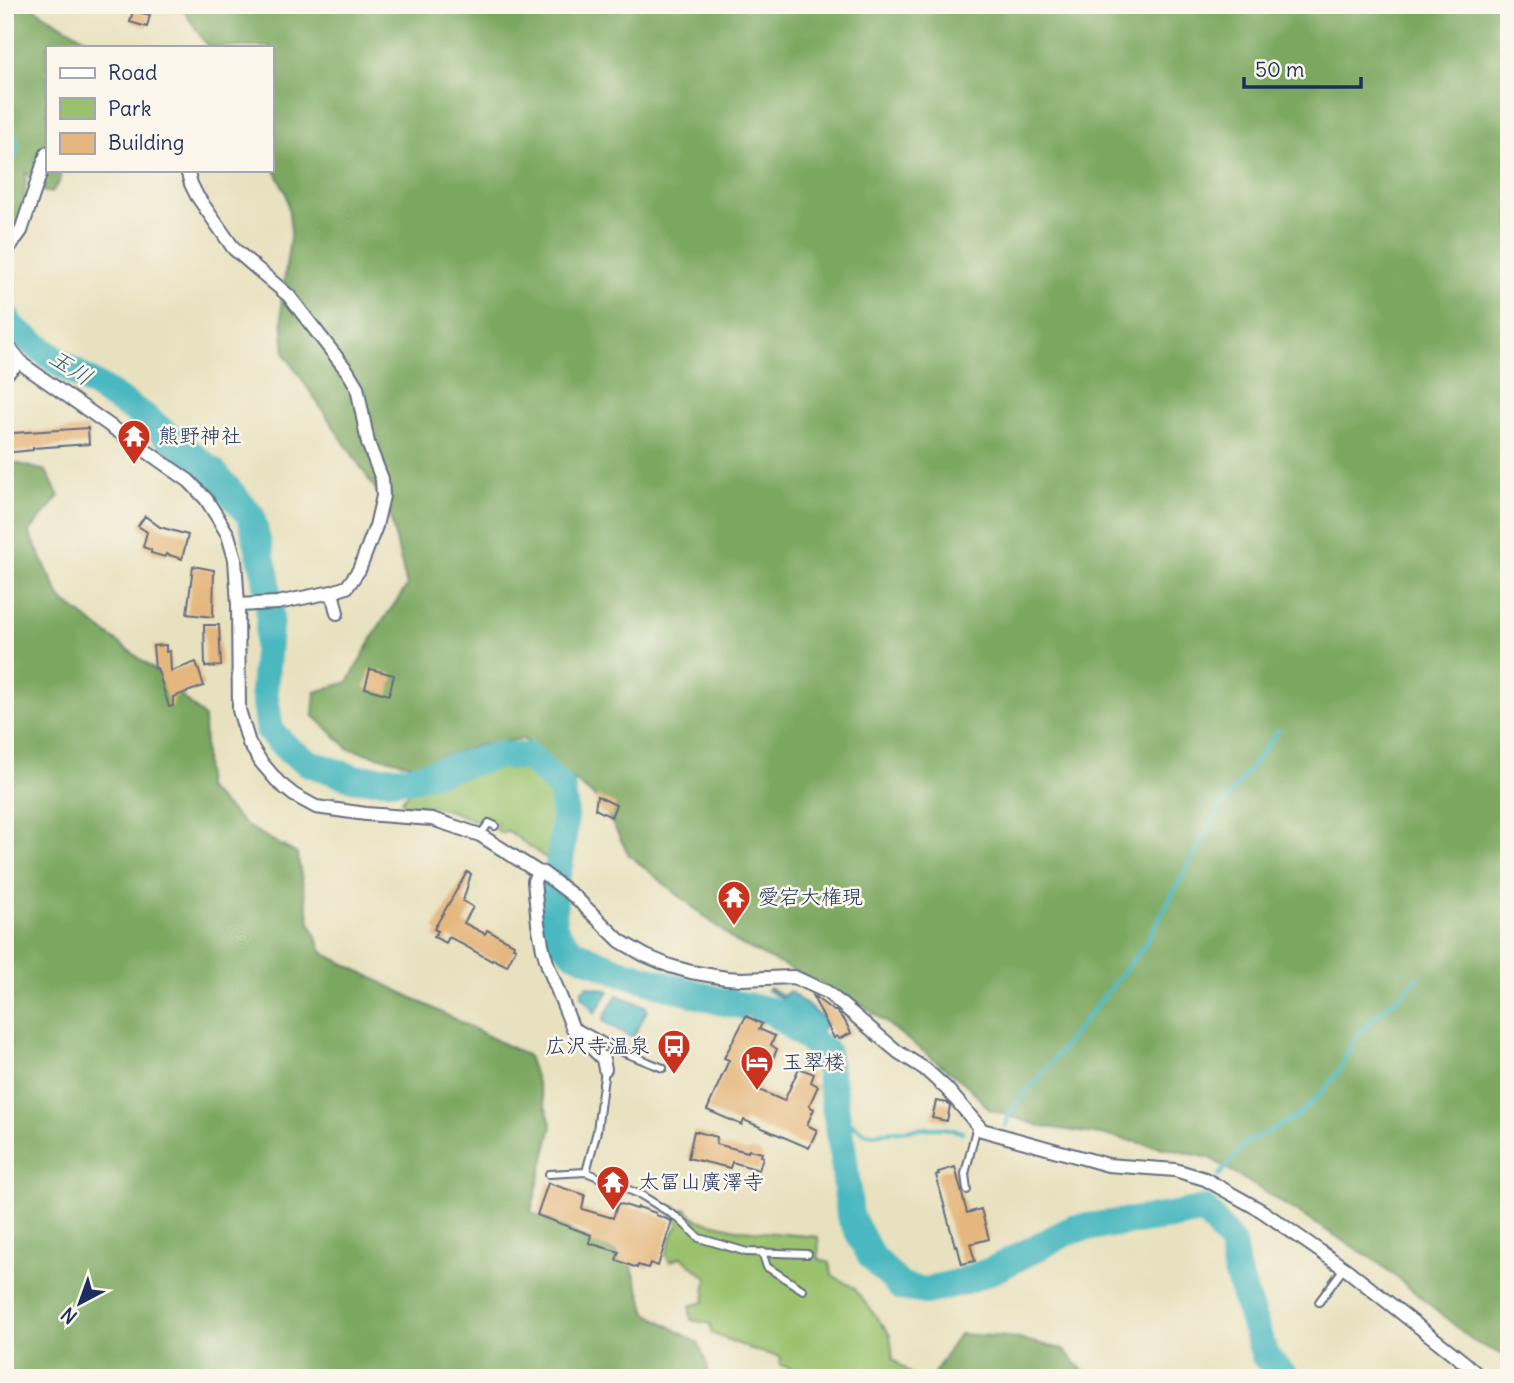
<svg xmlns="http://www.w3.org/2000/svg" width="1514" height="1383" font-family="Delius,'Klee One',sans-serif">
  <rect width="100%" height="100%" fill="#fbf7ec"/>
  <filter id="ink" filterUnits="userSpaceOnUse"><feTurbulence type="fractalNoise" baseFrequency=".0143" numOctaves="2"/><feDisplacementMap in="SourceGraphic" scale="14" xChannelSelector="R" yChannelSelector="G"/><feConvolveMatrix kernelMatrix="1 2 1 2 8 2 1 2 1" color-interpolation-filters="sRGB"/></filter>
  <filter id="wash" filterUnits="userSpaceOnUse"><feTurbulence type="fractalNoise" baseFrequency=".00686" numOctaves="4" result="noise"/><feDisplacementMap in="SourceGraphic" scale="28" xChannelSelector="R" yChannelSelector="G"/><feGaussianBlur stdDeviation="1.57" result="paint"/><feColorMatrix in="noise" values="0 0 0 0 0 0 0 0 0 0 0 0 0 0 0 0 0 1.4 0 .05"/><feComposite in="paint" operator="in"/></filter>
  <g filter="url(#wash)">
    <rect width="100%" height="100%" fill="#e8e1bf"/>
    <path fill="#9ac16d" stroke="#5a7866" stroke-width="2" d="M502,759l14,2 43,43 1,24 -12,32 -41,-30 -4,4 -8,-5 3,-5 -13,-8 -6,7c-20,-10 -52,-22 -74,-18l-4,-4 16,-17 46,-10 23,-11z
      M676,1206l4,5 6,-2 12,11 43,10 77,7 1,22 11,4 2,12 22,13 36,47 3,24 22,19h-96l-39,-13 1,-8 -28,-7 -42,-17v-9l-20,-4 -1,-14 14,-4 3,-24 -26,-21 -11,5 -4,-7 7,-22 6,-9 -9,-15z"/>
    <path fill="#7ba760" stroke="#4b6b5f" stroke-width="2" d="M10,5h22l3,4 64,38h-52v123h14l-2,12 -8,11 -8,-2 -17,-19 -2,43 -6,12 -13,3v-180z
      M180,5h1329v1352l-33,-14 -97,-80 -169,-105 -97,-21 -72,-11 -51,-16 -23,-25 -104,-80 -127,-63 -107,-87 -28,-53 -78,-63 -42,6 -68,20 -64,-16 -36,-34 2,-23 33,-10 31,-56 28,-40 -19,-78 -103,-154 -4,-50 10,-73 -4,-35 -16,-35v-114h-63z
      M5,460l41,11 13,25 -30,36 32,67 91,69 52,49 2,71 41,38 50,28 13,68 13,31 205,103 24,70 -21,86 98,47 18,54 51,30 9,21 2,14h-704z
      M959,1334l50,3 54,12 24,26 4,3h-160z"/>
    <path fill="#49b8c0" stroke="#32748f" stroke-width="2" d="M588,986l21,5 -14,22 -13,-17v-6z
      M769,988l15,8 5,-5 39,31 -8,10 -39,-30 1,-3 -15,-9z
      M617,995l28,11 2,4 -13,26 -3,1 -27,-15 -1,-3z"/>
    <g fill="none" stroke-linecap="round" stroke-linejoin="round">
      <path stroke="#49b8c0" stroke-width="4.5" d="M835,1114l7,3 25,17 61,-6h15l19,4
        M1005,1126l7,-18 26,-29 106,-133 77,-139 58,-77
        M1219,1175l29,-34 22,-10 29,-16 24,-23 18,-24 11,-26 23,-26 26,-21 18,-18"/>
      <path stroke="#49b8c0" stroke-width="28" d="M5,143v6
        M5,316l6,11 49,36 82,52 71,57 38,44 15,61 4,39 -6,75 6,40 20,20 19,12 47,16h53l91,-24 29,2 33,31 3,28 -5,45 -6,24 -1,40 5,12 17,16 43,18 101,30 53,10 54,41 17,101 7,63 21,40 30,31 25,4 35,-9 32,-12 80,-41 98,-13 33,-7 28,35 4,25 29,87 21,22"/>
    </g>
    <g id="blocks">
      <path fill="#e5b77f" d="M133,11l17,4 -3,12 -17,-5z
        M88,428l1,16 -56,4v2l-28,3v-11l6,-2v-5h2v-2z
        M145,516l15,11 28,8 -6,24 -16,-5 -1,3 -14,-4v-3l-8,-3 4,-15 -9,-6z
        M193,566l21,4 -1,47 -26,-3z
        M204,625h15l2,41 -16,1z
        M166,645v7l4,-1 1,20 25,-9 8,24 -31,11v9l-4,1 -12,-39h-2l-2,-22z
        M370,669l24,6 -5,20 -24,-7z
        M597,796l19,9 -5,12 -16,-8z
        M467,872l4,2 -8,27 10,6 -9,16 21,11 2,-4 27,14 -1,3 3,1 -9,18 -14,-7 -1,2 -43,-24 -3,6 -12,-6 4,-6 -4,-2z
        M812,995l22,16h2l9,10 6,12 -12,6 -2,-3 -3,2z
        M746,1016l16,8 -3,5 16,7 -4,9 6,4 -18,41 25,11 15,-33 15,6 -3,8 7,4 -9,20 5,3 -7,16 10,5 -8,18 -65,-28 -2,5 -35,-15 22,-50 -5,-2z
        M936,1101l12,2 2,3 -3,15 -15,-3z
        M694,1131l23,6 -1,7 32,8 1,-2 13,3 -1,3 2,1 -4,13 -27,-8 -2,6 -42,-10z
        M955,1167l12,46 14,-4 8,30 -19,5 5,17 -13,3 -5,-19 -2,1 -19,-71 3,-1 -1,-2z
        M548,1183l37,12 -3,14 31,9 5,-15 19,6 1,-2 18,6v2l16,6 -14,45 -8,-3 -2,5 -10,-3 -1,3 -21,-8 3,-8 -30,-9 2,-8 -54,-20z"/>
    </g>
  </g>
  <g filter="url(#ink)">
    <use href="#blocks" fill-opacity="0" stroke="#636d80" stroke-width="2"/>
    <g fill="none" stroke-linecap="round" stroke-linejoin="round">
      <defs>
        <path id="service" d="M480,835l9,-12 6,3
          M578,1028l42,23 43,17
          M586,1172l11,-41 8,-62
          M549,1174l37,-2 55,23 37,23 21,20 48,14 61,2
          M967,1190l-2,-16 12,-49
          M762,1252l5,15 36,23
          M1319,1302l25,-34"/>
        <path id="minor" d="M187,170l4,14 6,12 37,53 55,47 59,76 9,15 11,56 14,36 1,17 -7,30 -17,44 -12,17 -15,5
          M5,247l5,-1 11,-15 26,-78
          M5,375l14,-13 170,119 17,18 12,19 10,17 7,24 3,46 1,105 10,33 12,19 18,21 15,12 22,12 50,7 66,5 48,16 58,37 5,1 32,24 45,44 24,14 26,11 21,6 35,6 16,1 52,-2 33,15 71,60 27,17 22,20 35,41 126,35 67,5 30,9 57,32 85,59 118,93 16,15
          M238,605l39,-2 55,-11 5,21
          M538,872l-4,9 4,43 5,25 5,17 25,63 30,30 2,10"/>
        <path id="tertiary" d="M5,345l14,17"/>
      </defs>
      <use href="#service" stroke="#636d80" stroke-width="10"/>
      <use href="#minor" stroke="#636d80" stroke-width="16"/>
      <use href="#tertiary" stroke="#636d80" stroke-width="19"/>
      <use href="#service" stroke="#fff" stroke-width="6"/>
      <use href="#minor" stroke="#fff" stroke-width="12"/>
      <use href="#tertiary" stroke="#fff" stroke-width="16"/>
    </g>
  </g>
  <defs>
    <symbol id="temple-pin" viewBox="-11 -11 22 30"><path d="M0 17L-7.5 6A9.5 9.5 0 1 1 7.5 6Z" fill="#c8321e" stroke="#fbf7ec"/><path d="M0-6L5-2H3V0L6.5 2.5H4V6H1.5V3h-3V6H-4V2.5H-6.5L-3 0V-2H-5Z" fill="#fff"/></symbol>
    <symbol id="bus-pin" viewBox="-11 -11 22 30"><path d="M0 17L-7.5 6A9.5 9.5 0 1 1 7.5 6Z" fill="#c8321e" stroke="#fbf7ec"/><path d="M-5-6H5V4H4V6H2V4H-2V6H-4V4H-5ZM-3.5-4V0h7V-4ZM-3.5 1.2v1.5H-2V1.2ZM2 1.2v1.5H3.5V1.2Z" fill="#fff"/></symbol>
    <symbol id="hotel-pin" viewBox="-11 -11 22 30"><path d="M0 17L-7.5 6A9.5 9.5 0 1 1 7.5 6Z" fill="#c8321e" stroke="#fbf7ec"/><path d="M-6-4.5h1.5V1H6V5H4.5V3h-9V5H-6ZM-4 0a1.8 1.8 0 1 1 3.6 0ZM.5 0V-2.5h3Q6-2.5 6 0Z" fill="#fff"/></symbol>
  </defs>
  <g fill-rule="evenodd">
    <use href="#temple-pin" x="115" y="417" width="38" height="52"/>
    <use href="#temple-pin" x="715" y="878" width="38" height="52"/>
    <use href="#bus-pin" x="655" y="1027" width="38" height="52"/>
    <use href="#hotel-pin" x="738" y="1043" width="38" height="52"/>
    <use href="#temple-pin" x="594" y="1163" width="38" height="52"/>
  </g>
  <g text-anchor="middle" stroke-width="5" stroke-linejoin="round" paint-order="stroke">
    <g font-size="21" fill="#1b2f5e" stroke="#fbf7ec" text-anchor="start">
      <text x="158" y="443">熊野神社</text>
      <text x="758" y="904">愛宕大権現</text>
      <text x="650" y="1053" text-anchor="end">広沢寺温泉</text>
      <text x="782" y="1069">玉翠楼</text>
      <text x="638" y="1189">太冨山廣澤寺</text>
    </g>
    <g font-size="23" font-style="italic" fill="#29587b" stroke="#fbf7ec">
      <text transform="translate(71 367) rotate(33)" y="8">玉川</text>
    </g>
  </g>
  <rect width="1514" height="1383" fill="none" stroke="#fbf7ec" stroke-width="28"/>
  <rect x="46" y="46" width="228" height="126" fill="#fbf7ec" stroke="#a1a7b3" stroke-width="2"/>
  <rect x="60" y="68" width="35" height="10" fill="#ffffff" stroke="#a1a7b3" stroke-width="2"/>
  <text x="108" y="80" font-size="21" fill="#1b2f5e">Road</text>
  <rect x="60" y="98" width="35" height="21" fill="#9ac16d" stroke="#a1a7b3" stroke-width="2"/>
  <text x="108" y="116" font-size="21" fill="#1b2f5e">Park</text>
  <rect x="60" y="133" width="35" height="21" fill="#e5b77f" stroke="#a1a7b3" stroke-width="2"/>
  <text x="108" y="150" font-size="21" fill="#1b2f5e">Building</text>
  <g transform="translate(80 1303) rotate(221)" stroke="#fbf7ec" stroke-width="5" paint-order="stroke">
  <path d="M0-5L12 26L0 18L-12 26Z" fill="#1b2f5e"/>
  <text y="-10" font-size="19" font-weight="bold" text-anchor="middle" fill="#1b2f5e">N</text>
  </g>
  <path d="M1244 77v10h117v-10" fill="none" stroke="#1b2f5e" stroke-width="3.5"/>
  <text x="1255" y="77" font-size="21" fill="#1b2f5e" stroke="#fbf7ec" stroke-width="5" paint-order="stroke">50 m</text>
</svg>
